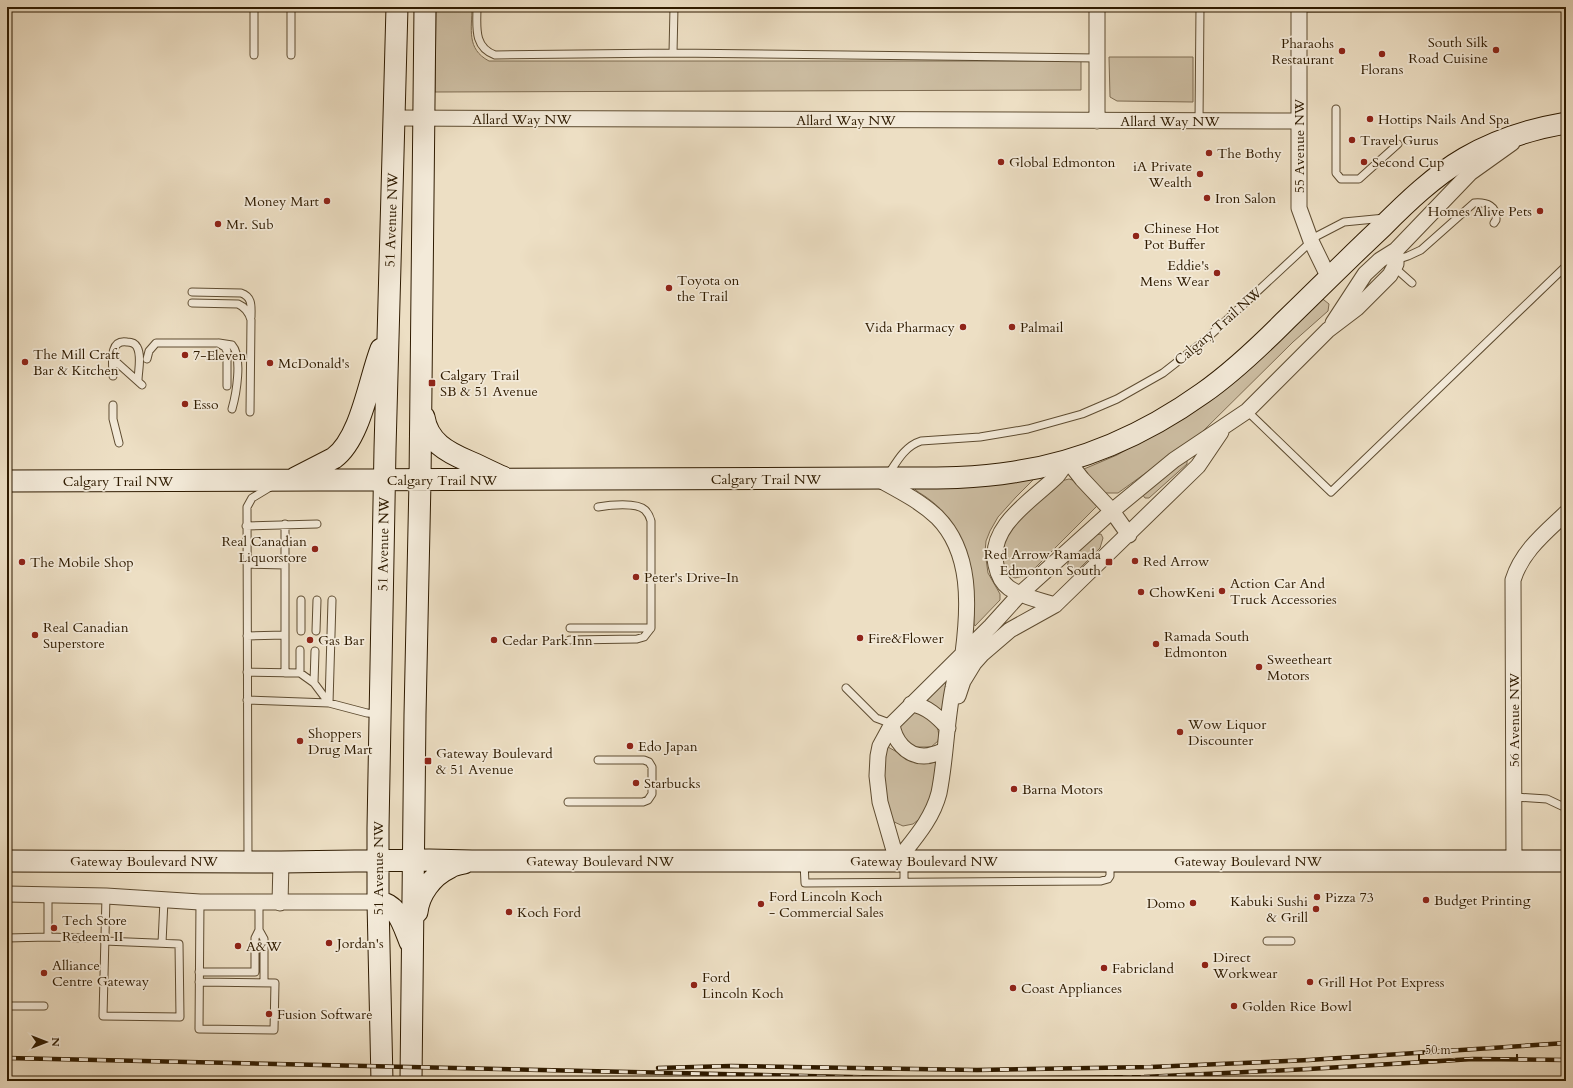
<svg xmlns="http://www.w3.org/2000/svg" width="1573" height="1088" font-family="Cardo,serif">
  <rect width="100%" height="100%" fill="#eddfc4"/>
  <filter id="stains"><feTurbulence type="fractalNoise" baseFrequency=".005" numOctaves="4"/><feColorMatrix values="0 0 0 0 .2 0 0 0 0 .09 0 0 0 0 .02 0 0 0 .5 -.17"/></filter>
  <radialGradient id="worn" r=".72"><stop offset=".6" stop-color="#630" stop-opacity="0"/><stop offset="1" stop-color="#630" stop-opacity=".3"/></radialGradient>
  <path fill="#cdbea3" stroke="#7e6c52" d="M436,7h36c0,22 -6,42 17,54h592v29l-646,2z
    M1109,57h84v45l-76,-1 -7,-4z
    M1319,296l10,8 -1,7 -35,31 -92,91 -83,60h-14l-20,-24 33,-14 30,-17z
    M1187,460v4l-38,34h-4l-3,-4 6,-8z
    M1035,478l-19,19 -18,20 -8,14 -4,10 -1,11 3,21 12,21v6l-25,26 -1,-2c-1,-40 -1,-79 -30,-111 -5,-6 -11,-11 -18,-16 -4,-3 -9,-5 -12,-9z
    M1069,479l7,2 22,23 -1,2 -69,69 -13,3 -8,-4 -4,-3 -3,-10 9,-33 52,-47z
    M1101,534l2,4 -3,10 -28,28 -4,-2 -1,-7 2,-8 26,-24z
    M943,678l5,2 -5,31h-4l-12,-11z
    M916,712c13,1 26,15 22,29l-7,6h-15l-13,-8 -3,-13 10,-12z
    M888,747l9,5 37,9 2,2 -3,28 -11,26 -9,7 -10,2 -11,-5 -6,-10 -3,-61z"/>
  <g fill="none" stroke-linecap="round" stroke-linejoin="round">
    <defs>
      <path id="service" d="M291,7v48
        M477,7c0,19 -4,40 18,48l178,-2 424,5
        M1299,8l267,-1
        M673,53l1,-46
        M254,55v-48
        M1336,109v64l5,6h18l39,-35
        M1199,121l1,-114
        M1396,260l12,-4 13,-6 53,-47c13,-1 23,3 22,17l-2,3
        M1394,267l18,16
        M192,292l49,1c12,4 10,14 10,24
        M192,303l46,1c7,3 11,8 13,16l-1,92
        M219,343l13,2c11,12 4,50 0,64
        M113,359l29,26
        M147,359l2,-8 7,-8h62l7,4 2,4v35
        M113,376c0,-12 -5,-37 14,-34 4,0 8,1 10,5 5,9 1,25 1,34
        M113,405v14l6,24
        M1247,411l84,81 235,-226
        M888,475c9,-14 17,-29 33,-34l59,-4 48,-8 54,-15 35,-15 46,-26 41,-32 113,-105 27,-14 41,-4
        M285,524v149
        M246,526l71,-2
        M247,564l38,1
        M570,628h81
        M301,631v-31
        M316,631l1,-31
        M247,636l38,-1
        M570,640l67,-1 7,-2 7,-9v-107c-1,-4 -3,-8 -6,-11 -8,-8 -36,-5 -47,-3
        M247,672l53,1 14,10 15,20 38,10 12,1
        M300,673v-23
        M314,683l1,-32
        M846,688l30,30 16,6
        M247,700l82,3 3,-103
        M1514,797l33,2 19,9
        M568,802h75l5,-2 4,-6v-27l-3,-5 -5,-2h-46
        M248,861l-1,-354 5,-9 20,-12
        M804,863l1,20 296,-2 7,-2 2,-3v-13
        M904,882v-19
        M48,895v42l36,1
        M259,902v28l5,9v44
        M7,938l41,-1
        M104,941l75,3 1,73 -77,-1 3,-120
        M1267,941h24
        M162,943l2,-43
        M199,972h56v-34l4,-8
        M199,982l76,1 -1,47 -75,-1 1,-127
        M7,1006h37"/>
      <path id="minor" d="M1299,7v201l12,33 18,37
        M394,118l904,3
        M1097,121v-114
        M1333,323l32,-49 15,-14 16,-10 74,-77 42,-30
        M878,479c20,11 42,22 59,38 35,35 32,90 26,136 -2,10 -8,22 -10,35 -7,35 -7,70 -14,105 -7,27 -25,46 -42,68
        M1055,605c-15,-5 -33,-8 -46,-17 -8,-6 -11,-13 -13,-23 -9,-39 38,-66 61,-89 4,-5 7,-10 11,-15l14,18 30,32 17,24
        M958,696l5,-15 11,-18 8,-9 28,-24 45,-25 143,-139 23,-34
        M911,704c16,2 27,13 37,24
        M892,724c2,16 14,32 32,32 8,0 14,-3 21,-6
        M897,861l-17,-59 -3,-26 1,-20 2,-10 12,-22 99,-98 29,-32 92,-83 62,-51 73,-49 81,-81 29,-22 33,-33 6,-11v-14
        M1514,861l-1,-281c9,-29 32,-47 53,-67
        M7,894l99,2 94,6h178
        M280,903l1,-41"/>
      <path id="secondary" d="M424,417c4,25 23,35 44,44 12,5 23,11 35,16
        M295,478l39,-20c27,-20 35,-78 47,-109
        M7,481l879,-3c42,0 86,1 128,-6 69,-10 133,-39 189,-79 30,-21 56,-46 81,-71 33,-32 65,-64 98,-95 25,-25 52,-51 83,-69 31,-18 66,-29 101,-35
        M7,861l274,1 148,-2 43,1h1094
        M378,902c20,2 25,23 32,40
        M417,912c2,-18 15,-36 32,-44 4,-3 10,-4 15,-5
        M382,1081l-4,-179v-74l7,-379 12,-442
        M411,1081l4,-366 5,-234 5,-474"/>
    </defs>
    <use href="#service" stroke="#5e4c31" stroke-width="9"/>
    <use href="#minor" stroke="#5e4c31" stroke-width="17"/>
    <use href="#secondary" stroke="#2f1b00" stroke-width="23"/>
    <use href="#service" stroke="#f3ead9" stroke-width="7"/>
    <use href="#minor" stroke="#f3ead9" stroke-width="15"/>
    <use href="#secondary" stroke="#f3ead9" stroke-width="21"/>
    <defs>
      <path id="rail" d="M7,1058l931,21 206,-2 165,-8 164,-10 93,1
        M658,1068l73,-2 246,4 174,-3 158,-7 257,-17"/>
    </defs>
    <use href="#rail" stroke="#2f1b00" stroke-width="4.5"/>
    <use href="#rail" stroke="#f3ead9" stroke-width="3" stroke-dasharray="9" stroke-linecap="butt"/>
  </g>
  <g fill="#8f2418" stroke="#f3ead9" stroke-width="1.5">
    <circle cx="1496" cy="50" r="4"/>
    <circle cx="1342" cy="51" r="4"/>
    <circle cx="1382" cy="54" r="4"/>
    <circle cx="1370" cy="119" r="4"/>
    <circle cx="1352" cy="140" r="4"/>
    <circle cx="1209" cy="153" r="4"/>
    <circle cx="1001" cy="162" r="4"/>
    <circle cx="1364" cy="162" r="4"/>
    <circle cx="1200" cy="174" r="4"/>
    <circle cx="1207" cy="198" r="4"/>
    <circle cx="327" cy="201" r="4"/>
    <circle cx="1540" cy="211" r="4"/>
    <circle cx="218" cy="224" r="4"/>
    <circle cx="1136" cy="236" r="4"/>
    <circle cx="1217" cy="273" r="4"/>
    <circle cx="669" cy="288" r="4"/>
    <circle cx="963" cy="327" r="4"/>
    <circle cx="1012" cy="327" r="4"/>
    <circle cx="185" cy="355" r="4"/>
    <circle cx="25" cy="362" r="4"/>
    <circle cx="270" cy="363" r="4"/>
    <rect x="428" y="379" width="8" height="8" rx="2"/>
    <circle cx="185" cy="404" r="4"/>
    <circle cx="315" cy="549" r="4"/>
    <circle cx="1135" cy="561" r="4"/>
    <circle cx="22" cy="562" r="4"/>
    <rect x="1105" y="558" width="8" height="8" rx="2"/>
    <circle cx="636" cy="577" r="4"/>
    <circle cx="1222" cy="591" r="4"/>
    <circle cx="1141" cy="592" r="4"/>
    <circle cx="35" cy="635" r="4"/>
    <circle cx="860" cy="638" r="4"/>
    <circle cx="310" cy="640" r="4"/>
    <circle cx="494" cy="640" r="4"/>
    <circle cx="1156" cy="644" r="4"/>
    <circle cx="1259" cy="667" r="4"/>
    <circle cx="1180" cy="732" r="4"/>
    <circle cx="300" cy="741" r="4"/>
    <circle cx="630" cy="746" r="4"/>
    <rect x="424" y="757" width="8" height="8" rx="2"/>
    <circle cx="636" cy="783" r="4"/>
    <circle cx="1014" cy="789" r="4"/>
    <circle cx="1317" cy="897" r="4"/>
    <circle cx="1426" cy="900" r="4"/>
    <circle cx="1193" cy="903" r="4"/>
    <circle cx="761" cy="904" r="4"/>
    <circle cx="1316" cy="909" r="4"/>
    <circle cx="509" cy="912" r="4"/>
    <circle cx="54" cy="928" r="4"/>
    <circle cx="329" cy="943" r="4"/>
    <circle cx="238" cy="946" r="4"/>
    <circle cx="1205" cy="965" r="4"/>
    <circle cx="1104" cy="968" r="4"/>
    <circle cx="44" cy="973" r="4"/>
    <circle cx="1310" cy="982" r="4"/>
    <circle cx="694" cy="985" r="4"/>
    <circle cx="1013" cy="988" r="4"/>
    <circle cx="1234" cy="1006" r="4"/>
    <circle cx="269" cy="1014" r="4"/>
  </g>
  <g text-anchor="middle" stroke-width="3.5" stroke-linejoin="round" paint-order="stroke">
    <g font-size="14" fill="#2f1b00" stroke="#f3ead9" text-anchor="start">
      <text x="1488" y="47" text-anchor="end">South Silk<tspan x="1488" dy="16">Road Cuisine</tspan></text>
      <text x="1334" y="48" text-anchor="end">Pharaohs<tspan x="1334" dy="16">Restaurant</tspan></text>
      <text x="1382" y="74" text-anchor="middle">Florans</text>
      <text x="1378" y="124">Hottips Nails And Spa</text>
      <text x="1360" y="145">Travel Gurus</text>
      <text x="1217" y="158">The Bothy</text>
      <text x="1009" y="167">Global Edmonton</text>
      <text x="1372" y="167">Second Cup</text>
      <text x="1192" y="171" text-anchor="end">iA Private<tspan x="1192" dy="16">Wealth</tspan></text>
      <text x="1215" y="203">Iron Salon</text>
      <text x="319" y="206" text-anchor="end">Money Mart</text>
      <text x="1532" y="216" text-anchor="end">Homes Alive Pets</text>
      <text x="226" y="229">Mr. Sub</text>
      <text x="1144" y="233">Chinese Hot<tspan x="1144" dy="16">Pot Buffer</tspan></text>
      <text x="1209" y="270" text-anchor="end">Eddie's<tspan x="1209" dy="16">Mens Wear</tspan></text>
      <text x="677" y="285">Toyota on<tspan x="677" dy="16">the Trail</tspan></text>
      <text x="955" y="332" text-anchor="end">Vida Pharmacy</text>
      <text x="1020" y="332">Palmail</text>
      <text x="33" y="359">The Mill Craft<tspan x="33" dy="16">Bar &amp; Kitchen</tspan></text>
      <text x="193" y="360">7-Eleven</text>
      <text x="278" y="368">McDonald's</text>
      <text x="440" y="380">Calgary Trail<tspan x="440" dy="16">SB &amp; 51 Avenue</tspan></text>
      <text x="193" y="409">Esso</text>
      <text x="307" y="546" text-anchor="end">Real Canadian<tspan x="307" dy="16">Liquorstore</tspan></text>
      <text x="1101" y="559" text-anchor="end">Red Arrow Ramada<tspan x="1101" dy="16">Edmonton South</tspan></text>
      <text x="1143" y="566">Red Arrow</text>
      <text x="30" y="567">The Mobile Shop</text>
      <text x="644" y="582">Peter's Drive-In</text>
      <text x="1230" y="588">Action Car And<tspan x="1230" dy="16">Truck Accessories</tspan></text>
      <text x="1149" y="597">ChowKeni</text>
      <text x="43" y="632">Real Canadian<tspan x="43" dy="16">Superstore</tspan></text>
      <text x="1164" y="641">Ramada South<tspan x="1164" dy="16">Edmonton</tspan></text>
      <text x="868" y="643">Fire&amp;Flower</text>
      <text x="318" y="645">Gas Bar</text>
      <text x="502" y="645">Cedar Park Inn</text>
      <text x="1267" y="664">Sweetheart<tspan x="1267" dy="16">Motors</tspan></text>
      <text x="1188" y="729">Wow Liquor<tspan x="1188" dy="16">Discounter</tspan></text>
      <text x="308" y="738">Shoppers<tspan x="308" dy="16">Drug Mart</tspan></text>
      <text x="638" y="751">Edo Japan</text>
      <text x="436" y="758">Gateway Boulevard<tspan x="436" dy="16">&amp; 51 Avenue</tspan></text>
      <text x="644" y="788">Starbucks</text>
      <text x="1022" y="794">Barna Motors</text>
      <text x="769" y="901">Ford Lincoln Koch<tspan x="769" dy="16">- Commercial Sales</tspan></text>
      <text x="1325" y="902">Pizza 73</text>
      <text x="1434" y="905">Budget Printing</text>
      <text x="1308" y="906" text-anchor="end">Kabuki Sushi<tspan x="1308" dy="16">&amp; Grill</tspan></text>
      <text x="1185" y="908" text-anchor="end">Domo</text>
      <text x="517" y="917">Koch Ford</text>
      <text x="62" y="925">Tech Store<tspan x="62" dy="16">Redeem II</tspan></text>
      <text x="337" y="948">Jordan's</text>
      <text x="246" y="951">A&amp;W</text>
      <text x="1213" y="962">Direct<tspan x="1213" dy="16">Workwear</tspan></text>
      <text x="52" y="970">Alliance<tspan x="52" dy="16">Centre Gateway</tspan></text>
      <text x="1112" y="973">Fabricland</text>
      <text x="702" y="982">Ford<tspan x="702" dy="16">Lincoln Koch</tspan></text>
      <text x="1318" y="987">Grill Hot Pot Express</text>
      <text x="1021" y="993">Coast Appliances</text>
      <text x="1242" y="1011">Golden Rice Bowl</text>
      <text x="277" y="1019">Fusion Software</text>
    </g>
    <g font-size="14" fill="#2f1b00" stroke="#f3ead9">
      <text x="522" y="124">Allard Way NW</text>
      <text x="846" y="125">Allard Way NW</text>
      <text x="1170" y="126">Allard Way NW</text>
      <text transform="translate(1299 146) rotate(-90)" y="5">55 Avenue NW</text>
      <text transform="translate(391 220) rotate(-88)" y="5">51 Avenue NW</text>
      <text transform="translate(1218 326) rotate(-41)" y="5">Calgary Trail NW</text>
      <text x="766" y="484">Calgary Trail NW</text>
      <text x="442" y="485">Calgary Trail NW</text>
      <text x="118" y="486">Calgary Trail NW</text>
      <text transform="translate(383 544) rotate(-89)" y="5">51 Avenue NW</text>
      <text transform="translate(1514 720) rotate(-90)" y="5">56 Avenue NW</text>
      <text x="144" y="866">Gateway Boulevard NW</text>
      <text x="600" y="866">Gateway Boulevard NW</text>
      <text x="924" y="866">Gateway Boulevard NW</text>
      <text x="1248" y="866">Gateway Boulevard NW</text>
      <text transform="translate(378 868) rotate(-90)" y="5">51 Avenue NW</text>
    </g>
  </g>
  <rect width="1573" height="1088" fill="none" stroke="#eddfc4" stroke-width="24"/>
  <rect x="8" y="8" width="1557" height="1072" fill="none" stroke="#2f1b00" stroke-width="2"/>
  <rect x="12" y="12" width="1549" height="1064" fill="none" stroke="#2f1b00"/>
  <g transform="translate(46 1042) rotate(90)" stroke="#f3ead9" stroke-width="3" paint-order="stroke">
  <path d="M0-3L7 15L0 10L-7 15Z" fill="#2f1b00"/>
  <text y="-6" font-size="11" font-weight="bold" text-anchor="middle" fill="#2f1b00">N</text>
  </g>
  <path d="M1419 1054v6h98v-6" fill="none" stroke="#2f1b00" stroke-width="2"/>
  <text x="1425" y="1054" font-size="12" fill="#2f1b00" stroke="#f3ead9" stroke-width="3" paint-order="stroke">50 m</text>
  <rect width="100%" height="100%" filter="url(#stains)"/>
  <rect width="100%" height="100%" fill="url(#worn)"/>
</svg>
